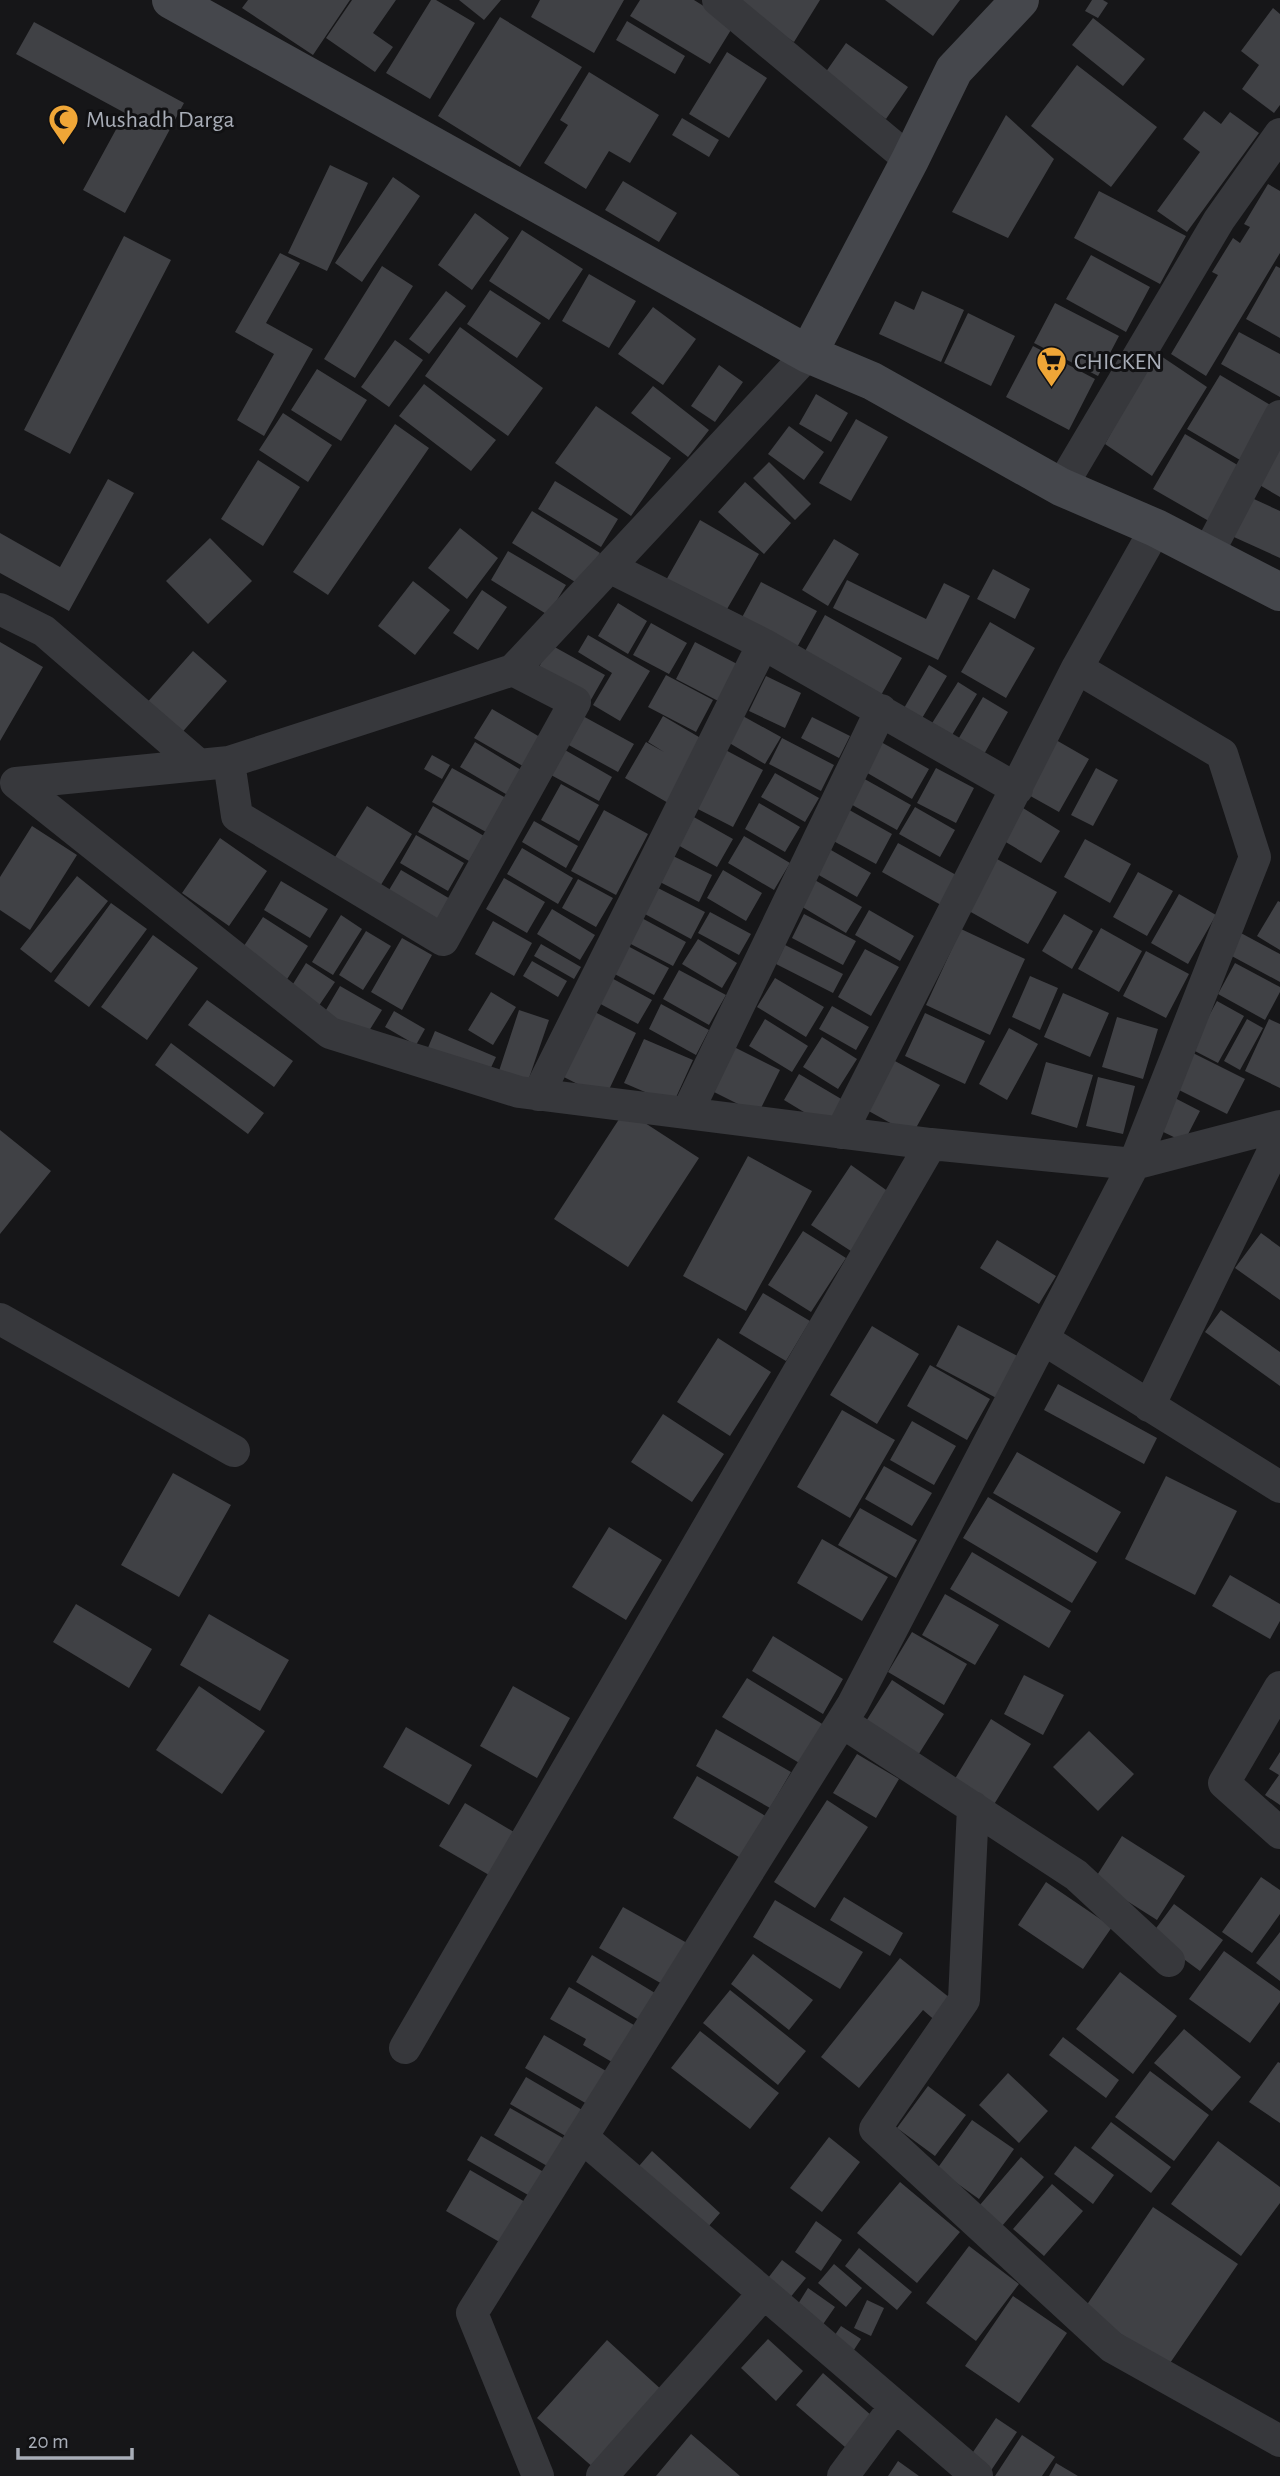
<svg xmlns="http://www.w3.org/2000/svg" width="1280" height="2476" font-family="'Alegreya Sans',sans-serif">
  <rect width="100%" height="100%" fill="#161618"/>
  <path fill="#404145" d="M248,0h102l-37,55 -71,-47z
    M352,0h44l-23,33 20,14 -18,25 -49,-34z
    M431,0h5l39,23 -45,76 -44,-26z
    M459,0h42l-17,20z
    M540,0h84l-30,53 -63,-36z
    M640,0h54l40,25 -24,39 -80,-48z
    M741,0h79l-26,42 -57,-36z
    M885,0h75l-27,36z
    M1092,0h11l5,3 -10,15 -13,-7z
    M1273,8l7,6v91l-6,8 -32,-24 17,-24 -18,-14z
    M500,17l82,50 -62,100 -82,-51z
    M1093,18l52,41 -22,27 -51,-41z
    M627,21l58,35 -10,18 -59,-34z
    M34,22l150,81 -59,110 -42,-23 42,-77 -109,-59z
    M846,43l62,44 -22,32 -63,-43z
    M727,52l40,26 -38,60 -40,-24z
    M1077,65l80,62 -46,60 -80,-61z
    M589,72l70,43 -29,48 -21,-12 -23,38 -42,-26 24,-38 -8,-5z
    M1204,111l17,13 9,-12 29,21 -72,99 -30,-21 43,-59 -17,-13z
    M1006,115l48,44 -46,79 -56,-26z
    M682,118l37,22 -10,17 -37,-22z
    M330,165l38,18 -41,88 -39,-18z
    M393,177l27,19 -58,86 -27,-19z
    M623,181l54,32 -18,29 -54,-32z
    M1268,184l12,7v62l-74,123 -35,-22 47,-79 -6,-3 21,-34 7,5 10,-16 -6,-3z
    M1099,191l87,45 -26,48 -86,-46z
    M475,213l34,25 -37,52 -34,-25z
    M522,230l61,39 -34,51 -60,-39z
    M124,236l47,24 -101,194 -46,-24z
    M280,253l20,10 -34,60 47,26 -49,87 -27,-16 37,-66 -39,-22z
    M1091,255l59,32 -24,45 -60,-33z
    M382,266l31,20 -58,92 -31,-19z
    M1276,266l4,2v70l-34,-19z
    M589,274l47,27 -27,47 -47,-27z
    M490,290l51,33 -24,35 -50,-34z
    M446,291l20,15 -37,48 -20,-15z
    M922,291l42,19 -23,52 -62,-28 16,-33 19,9z
    M1055,303l64,33 -21,40 -64,-33z
    M653,307l43,32 -33,46 -45,-31z
    M968,313l47,23 -24,50 -47,-23z
    M460,327l83,61 -35,48 -83,-60z
    M1239,332l41,22v43l-59,-33z
    M395,340l28,20 -34,47 -28,-20z
    M1033,346l62,33 -26,51 -63,-33z
    M1155,352l52,35 -55,89 -47,-32z
    M719,365l24,17 -28,40 -24,-16z
    M317,369l50,31 -26,41 -50,-31z
    M1220,375l52,31 -32,54 -53,-31z
    M424,384l72,56 -25,31 -72,-55z
    M653,386l56,44 -21,27 -57,-44z
    M816,394l32,19 -17,29 -32,-18z
    M596,406l75,52 -40,58 -76,-53z
    M283,413l49,32 -24,37 -49,-32z
    M856,419l32,18 -37,64 -32,-18z
    M395,424l34,24 -101,147 -35,-23z
    M789,426l35,26 -20,28 -36,-26z
    M1280,430v67l-29,-17z
    M1185,434l61,36 -32,54 -61,-35z
    M258,460l42,27 -37,59 -42,-27z
    M769,462l42,42 -16,16 -42,-42z
    M108,479l26,14 -65,118 -69,-38v-40l60,34z
    M555,481l63,38 -17,28 -63,-38z
    M745,482l46,41 -27,31 -46,-42z
    M1243,494l37,17v47l-55,-25z
    M532,511l68,42 -20,32 -68,-42z
    M700,520l59,34 -36,62 -58,-34z
    M460,528l38,30 -31,41 -39,-31z
    M210,538l42,43 -44,43 -42,-43z
    M834,539l25,15 -31,52 -26,-16z
    M508,551l58,34 -18,30 -57,-35z
    M993,569l37,20 -15,30 -38,-20z
    M847,580l79,39 18,-36 26,13 -32,64 -105,-52z
    M413,581l37,29 -35,45 -37,-29z
    M761,582l56,29 -22,40 -56,-28z
    M482,590l25,17 -29,43 -25,-17z
    M618,603l29,18 -19,33 -30,-18z
    M825,615l77,43 -22,39 -76,-44z
    M990,622l45,26 -29,50 -45,-26z
    M651,623l36,20 -18,31 -36,-19z
    M588,635l62,36 -30,50 -27,-16 19,-32 -34,-21z
    M0,642l43,25 -43,74z
    M695,642l46,24 -19,37 -46,-24z
    M551,645l54,30 -17,30 -54,-29z
    M193,651l34,30 -48,55 -35,-30z
    M929,665l18,11 -29,49 -18,-10z
    M666,675l47,25 -17,32 -48,-25z
    M766,676l35,17 -16,35 -36,-17z
    M958,682l19,12 -28,46 -20,-12z
    M983,697l25,15 -29,51 -26,-15z
    M492,709l53,31 -17,29 -54,-31z
    M581,715l53,29 -16,28 -53,-29z
    M741,715l40,22 -16,27 -39,-23z
    M663,716l41,24 -34,64 -45,-26 21,-36 18,10 -16,-10z
    M812,717l38,19 -11,22 -38,-20z
    M782,738l52,27 -13,26 -52,-27z
    M1056,740l33,19 -30,53 -34,-19z
    M475,742l51,31 -15,24 -51,-30z
    M881,742l48,27 -17,30 -48,-28z
    M718,746l45,24 -30,57 -45,-23z
    M565,750l47,27 -13,24 -48,-26z
    M432,755l18,10 -8,14 -18,-10z
    M452,768l63,35 -20,34 -63,-35z
    M936,768l38,20 -18,35 -39,-20z
    M1096,768l22,12 -25,46 -22,-11z
    M775,773l44,25 -14,24 -44,-25z
    M861,777l50,28 -14,25 -50,-28z
    M561,784l38,21 -20,36 -38,-21z
    M759,803l41,24 -15,25 -40,-23z
    M367,806l45,28 -36,59 -46,-28z
    M433,806l51,30 -15,25 -51,-29z
    M844,807l48,27 -16,30 -50,-27z
    M915,807l40,23 -15,27 -41,-23z
    M1023,808l37,23 -19,32 -37,-22z
    M604,810l44,24 -32,61 -45,-24z
    M692,816l41,23 -16,28 -41,-23z
    M534,821l44,25 -12,22 -44,-26z
    M32,826l45,29 -47,75 -30,-20v-33z
    M416,835l48,28 -16,28 -48,-28z
    M744,836l46,27 -16,27 -46,-27z
    M220,838l47,33 -38,55 -47,-33z
    M1085,839l46,25 -21,39 -46,-26z
    M898,843l60,33 -17,29 -59,-33z
    M824,846l47,27 -14,24 -47,-27z
    M522,848l51,30 -15,26 -51,-30z
    M669,854l43,21 -13,27 -43,-22z
    M997,859l60,33 -29,52 -59,-33z
    M401,870l51,30 -17,30 -52,-30z
    M723,870l39,23 -16,28 -39,-23z
    M1138,872l35,19 -26,45 -34,-19z
    M77,876l31,25 -57,72 -31,-24z
    M504,878l41,24 -18,31 -41,-24z
    M578,879l35,19 -17,29 -34,-19z
    M813,879l49,28 -16,26 -47,-28z
    M281,881l47,28 -18,29 -46,-28z
    M656,887l49,25 -14,27 -48,-26z
    M1179,894l37,21 -28,49 -37,-21z
    M1278,901l2,1v48l-23,-14z
    M111,903l36,26 -58,78 -35,-26z
    M552,909l43,26 -15,25 -43,-26z
    M869,910l45,26 -14,25 -45,-26z
    M710,912l41,22 -12,21 -41,-22z
    M804,914l52,27 -13,24 -51,-27z
    M1064,914l29,17 -21,38 -30,-18z
    M341,915l21,14 -29,46 -21,-13z
    M638,916l48,26 -13,24 -48,-25z
    M263,917l45,29 -24,38 -46,-29z
    M493,921l39,22 -18,33 -39,-22z
    M1101,928l41,23 -23,41 -41,-23z
    M961,929l64,30 -35,76 -64,-30z
    M366,931l25,15 -28,44 -24,-15z
    M1239,932l41,22v28l-52,-28z
    M153,935l45,33 -51,72 -46,-33z
    M402,938l30,17 -30,55 -31,-18z
    M698,939l39,24 -15,25 -40,-24z
    M541,944l40,23 -7,12 -40,-23z
    M624,944l45,24 -15,27 -45,-24z
    M785,945l58,29 -10,19 -57,-29z
    M865,949l34,18 -28,49 -33,-19z
    M1146,951l43,23 -23,44 -43,-22z
    M532,961l35,20 -9,16 -35,-21z
    M306,963l29,19 -19,28 -28,-18z
    M1235,963l45,24v5l-15,28 -47,-26z
    M679,970l47,25 -17,30 -46,-26z
    M606,975l46,25 -14,24 -45,-24z
    M1030,976l28,12 -18,42 -28,-13z
    M775,978l49,29 -18,30 -49,-30z
    M340,986l42,24 -18,29 -41,-24z
    M491,992l25,15 -23,38 -25,-15z
    M1063,993l46,20 -19,44 -46,-20z
    M207,1000l86,61 -19,26 -86,-62z
    M1217,1001l27,15 -26,47 -27,-14z
    M661,1004l48,26 -13,25 -47,-26z
    M832,1006l37,21 -13,23 -37,-21z
    M587,1008l49,25 -31,65 -49,-25z
    M519,1010l30,10 -22,64 -29,-10z
    M394,1011l31,18 -9,16 -31,-18z
    M925,1013l60,28 -20,43 -60,-28z
    M1117,1017l41,12 -15,50 -41,-12z
    M765,1019l43,27 -16,26 -43,-26z
    M1247,1019l16,9 -23,42 -16,-9z
    M1269,1019l11,5v64l-35,-17z
    M1009,1028l29,16 -31,56 -28,-16z
    M435,1031l61,26 -9,19 -60,-26z
    M822,1037l35,22 -19,30 -35,-22z
    M644,1039l49,21 -20,44 -49,-21z
    M171,1043l93,70 -16,21 -93,-69z
    M730,1045l50,25 -22,44 -50,-25z
    M1191,1052l54,27 -18,35 -54,-27z
    M893,1060l47,25 -28,50 -47,-26z
    M1046,1062l47,13 -16,53 -46,-14z
    M799,1074l44,26 -16,26 -43,-26z
    M1098,1077l37,9 -12,48 -37,-8z
    M1171,1096l29,15 -16,31 -29,-14z
    M625,1110l74,48 -71,109 -74,-48z
    M0,1130l51,41 -51,63z
    M748,1156l64,35 -66,120 -63,-35z
    M851,1165l45,32 -39,58 -46,-30z
    M803,1231l43,27 -35,54 -43,-27z
    M1261,1233l19,14v53l-45,-32z
    M997,1240l59,36 -17,28 -59,-36z
    M763,1293l47,28 -24,40 -47,-28z
    M1221,1310l59,42v34l-75,-54z
    M958,1325l67,35 -23,41 -66,-35z
    M872,1326l47,28 -42,70 -47,-29z
    M718,1338l53,34 -41,64 -53,-34z
    M930,1365l60,34 -23,41 -60,-34z
    M1058,1384l99,54 -13,26 -100,-54z
    M842,1410l53,30 -45,78 -53,-31z
    M663,1414l61,40 -32,48 -61,-40z
    M912,1421l44,25 -22,39 -44,-25z
    M1017,1452l104,60 -24,41 -104,-60z
    M884,1466l48,27 -20,33 -47,-27z
    M173,1473l58,32 -52,92 -58,-32z
    M1166,1476l71,35 -42,84 -70,-36z
    M988,1497l109,65 -25,41 -109,-65z
    M860,1508l57,32 -21,38 -58,-33z
    M609,1527l53,33 -36,60 -54,-33z
    M822,1539l66,38 -26,44 -65,-38z
    M972,1552l99,59 -22,37 -99,-59z
    M1230,1575l50,29v17l-10,18 -58,-33z
    M945,1594l54,31 -24,40 -53,-30z
    M76,1604l76,45 -23,39 -76,-46z
    M209,1614l80,46 -29,51 -80,-46z
    M912,1632l55,32 -23,41 -56,-33z
    M773,1636l70,43 -20,35 -71,-43z
    M1024,1675l40,20 -21,40 -39,-21z
    M747,1678l77,47 -23,39 -79,-47z
    M892,1680l52,34 -29,46 -52,-34z
    M199,1686l66,45 -43,63 -66,-44z
    M513,1686l57,32 -33,60 -57,-32z
    M991,1719l40,25 -41,67 -40,-24z
    M406,1727l66,38 -23,40 -66,-38z
    M716,1729l75,43 -21,36 -74,-42z
    M1089,1731l45,43 -36,37 -45,-44z
    M1280,1752v53l-15,-10 14,-20 -10,-6z
    M857,1754l42,25 -23,39 -43,-25z
    M697,1776l72,42 -25,42 -71,-42z
    M827,1800l41,27 -53,81 -41,-26z
    M465,1803l49,29 -25,43 -50,-29z
    M1122,1836l63,40 -28,44 -63,-40z
    M1261,1877l19,13v24l-28,39 -30,-21z
    M1046,1882l66,45 -29,42 -65,-44z
    M844,1897l59,36 -13,23 -60,-36z
    M775,1900l88,52 -23,37 -87,-52z
    M1174,1904l49,36 -23,31 -49,-36z
    M623,1907l64,36 -23,42 -65,-37z
    M1280,1932v49l-24,-18z
    M1224,1951l56,40v11l-30,41 -61,-44z
    M753,1954l60,46 -24,30 -58,-46z
    M592,1955l68,41 -16,27 -68,-41z
    M900,1958l55,44 -17,21 -15,-13 -64,78 -38,-31z
    M1120,1972l57,44 -44,58 -57,-45z
    M569,1987l70,41 -22,37 -34,-20 3,-6 -36,-20z
    M730,1990l76,61 -28,34 -75,-62z
    M1184,2029l57,48 -29,34 -58,-48z
    M700,2031l79,62 -29,36 -79,-61z
    M544,2035l69,40 -19,33 -69,-40z
    M1063,2037l56,43 -13,18 -57,-43z
    M1278,2062l2,1v60l-31,-21z
    M1150,2071l59,44 -35,46 -59,-44z
    M1008,2073l40,38 -29,32 -40,-38z
    M526,2077l58,34 -15,27 -59,-34z
    M928,2086l38,29 -31,41 -38,-28z
    M510,2108l60,34 -16,28 -60,-35z
    M972,2120l42,29 -35,50 -42,-30z
    M1111,2122l60,45 -20,26 -60,-45z
    M481,2136l68,39 -14,24 -68,-39z
    M829,2137l31,25 -38,50 -32,-24z
    M1218,2141l62,46v16l-39,53 -70,-52z
    M1075,2146l39,29 -21,29 -39,-30z
    M652,2151l68,62 -18,21 -69,-61z
    M1021,2157l23,20 -42,49 -23,-20z
    M470,2170l62,36 -24,41 -62,-36z
    M900,2182l60,50 -43,51 -60,-50z
    M1052,2184l31,27 -39,45 -31,-27z
    M1153,2207l85,57 -70,102 -84,-57z
    M816,2221l26,19 -21,31 -26,-19z
    M969,2246l50,38 -43,57 -50,-38z
    M859,2248l53,44 -15,18 -52,-44z
    M782,2260l24,18 -21,26 -24,-17z
    M834,2264l28,24 -16,19 -28,-24z
    M808,2288l27,19 -16,23 -26,-18z
    M1013,2296l54,37 -48,70 -54,-37z
    M867,2300l17,8 -13,28 -17,-8z
    M841,2326l20,13 -13,20 -20,-14z
    M768,2339l35,32 -27,30 -35,-33z
    M607,2340l57,52 -69,77 -58,-51z
    M823,2373l49,43 -27,31 -49,-42z
    M996,2418l21,14 -27,40 -21,-14z
    M691,2434l49,42h-84z
    M1022,2435l33,22 -13,19h-47z
    M898,2461l21,15h-31z
    M1056,2463l22,13h-29z"/>
  <g fill="none" stroke-linecap="round" stroke-linejoin="round">
    <path stroke="#37383c" stroke-width="32" d="M718,0l192,160
      M808,354l-295,316 -284,92 -213,21 314,250 189,59 412,52 203,20 121,-307 -33,-103 -145,-86
      M1061,487l158,-267 61,-86
      M1207,555l73,-139
      M609,567l154,77 254,145
      M0,609l44,22 155,134
      M229,762l8,54 206,124 132,-238 -62,-32
      M538,1095l225,-451
      M687,1113l194,-403
      M841,1133l236,-465 79,-140
      M0,1319l234,132
      M1043,1339l237,148
      M1149,1406l131,-269
      M1280,1687l-56,96 56,50
      M842,1722l234,153 93,86
      M973,1807l-9,193 -89,129 237,218 168,94
      M405,2048l526,-904
      M582,2137l395,339
      M538,2476l-66,-163 381,-609 281,-540 146,-38
      M602,2476l162,-183
      M843,2476l52,-70"/>
    <path stroke="#45474c" stroke-width="38" d="M171,0l637,354 64,27 189,106 95,41 124,64
      M808,354l102,-194 44,-90 66,-70"/>
  </g>
  <defs>
    <symbol id="mosque-pin" viewBox="-11 -11 22 30"><path d="M0 17L-7.5 6A9.5 9.5 0 1 1 7.5 6Z" fill="#efa637" stroke="#111113"/><path d="M3.5-4.9A6 6 0 1 0 3.5 4.9A5 5 0 1 1 3.5-4.9Z" fill="#111"/></symbol>
    <symbol id="supermarket-pin" viewBox="-11 -11 22 30"><path d="M0 17L-7.5 6A9.5 9.5 0 1 1 7.5 6Z" fill="#efa637" stroke="#111113"/><path d="M-6-5.5h2.5l.6 2H6L4.5 2H-2.5L-4.4-4H-6ZM-1.5 3.2a1.3 1.3 0 1 0 .1 0ZM3 3.2a1.3 1.3 0 1 0 .1 0Z" fill="#111"/></symbol>
  </defs>
  <g fill-rule="evenodd">
    <use href="#mosque-pin" x="46" y="102" width="35" height="47"/>
    <use href="#supermarket-pin" x="1034" y="344" width="35" height="47"/>
  </g>
  <g text-anchor="middle" stroke-width="6" stroke-linejoin="round" paint-order="stroke">
    <g font-size="24" fill="#a8adb7" stroke="#111113" text-anchor="start">
      <text x="86" y="127">Mushadh Darga</text>
      <text x="1074" y="369">CHICKEN</text>
    </g>
  </g>
  <path d="M18 2448v10h114v-10" fill="none" stroke="#a8adb7" stroke-width="3.5"/>
  <text x="28" y="2448" font-size="21" fill="#a8adb7" stroke="#111113" stroke-width="5" paint-order="stroke">20 m</text>
</svg>
